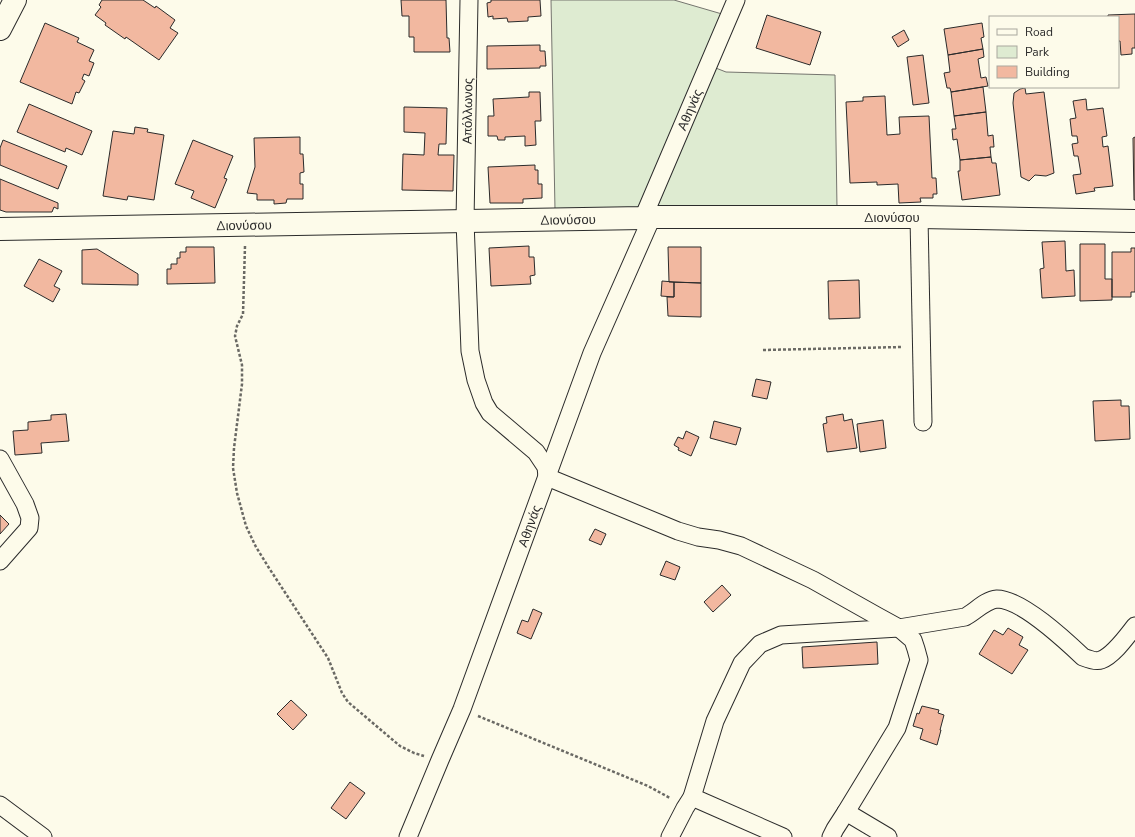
<svg xmlns="http://www.w3.org/2000/svg" width="1135" height="837" font-family="'Nunito Sans',sans-serif">
  <rect width="100%" height="100%" fill="#fdfbea"/>
  <path fill="#deebd1" stroke="#74746e" d="M551,0h123l48,14 -19,49 23,9 109,3 2,133 -282,2z"/>
  <path fill="#f2b8a0" stroke="#2b2b2b" d="M102,0h41l12,8 1,-2 19,14 -5,8 8,5 -19,27 -33,-23 -1,2 -20,-14 1,-2 -11,-8 6,-8 -2,-2z
    M401,0h45l1,38h2l1,14h-36v-15h-5v-21h-7z
    M491,0h49l1,16 -13,1v4l-20,1 -1,-4 -14,1v-3l-5,1 -1,-14 4,-1z
    M1135,14v34h-3v6l-11,1 -1,-14h-2v-24h-10v-2z
    M767,15l54,17 -11,33 -54,-17z
    M45,23l34,15 -2,4 17,8 -5,11 5,2 -5,13 -5,-2 -2,5 3,2 -6,12 -3,-1 -4,12 -52,-22z
    M982,23l2,14 -3,1 2,11 -35,6 -4,-26z
    M904,30l5,10 -11,7 -6,-10z
    M540,45v6h5l1,15h-6v2l-53,1v-23z
    M983,49l1,8 -6,2 3,19 5,-1 2,9 -37,6 -1,-4h-3l-3,-15 6,-1 -2,-17z
    M923,55l6,48 -16,2 -6,-48z
    M983,87l3,25 -32,4 -3,-24z
    M1025,88l1,6 18,-2 10,81 -8,3 -11,-1 -6,6 -8,-4 -8,-74 1,-10 6,-4z
    M529,92h11l1,29h-6l1,24 -11,1v-10l-20,1v3h-7l-1,-4h-9v-20h6l-1,-17 36,-2z
    M885,96l2,39 13,-1 -1,-17 30,-1 3,62h4l1,16h-4v4h-13l1,4 -22,1 -1,-19 -21,1v-3l-27,1 -4,-81 17,-1v-4z
    M1086,99l1,11 16,-2 4,28 -5,1 1,10 5,-1 5,40 -19,2 1,3 -19,3 -3,-19 8,-1 -3,-18h-4l-2,-12 6,-1 -1,-7h-5l-2,-17 6,-1 -3,-17z
    M29,104l63,27 -10,24 -16,-7 -1,4 -48,-20z
    M404,107l43,1 -1,36h-7l-1,11h16l-1,36 -51,-1 1,-36 21,1 1,-22 -21,-1z
    M986,112l2,24 5,-1 1,12h-4l1,10 -31,3 -3,-21 -4,1 -1,-11h4l-2,-13z
    M135,127l13,2 -1,3 17,3 -10,65 -26,-4 -1,4 -24,-4 10,-65 21,3z
    M300,137v17h3l1,18 -4,1v11h3v15h-16l-1,4 -12,1v-4h-17v-6l-10,-1 8,-26 -1,-29z
    M1135,137v63h-1l-1,-62z
    M3,140l64,26 -9,23 -58,-24v-17z
    M193,140l40,16 -9,22 3,1 -12,29 -24,-10 3,-7 -19,-7z
    M991,157l1,6h4l4,32 -38,5 -4,-29h2v-11z
    M535,165v5h3v14h4v14l-19,1v4h-33l-2,-36z
    M0,179l58,24v6l-4,-2 -2,5h-46l-6,-2z
    M1065,241l1,30 8,-1 1,26 -33,2 -2,-29 4,-1 -2,-26z
    M1080,244h25v35h7v21l-32,1z
    M529,246v11h5l1,18 -5,1 1,8 -40,2 -2,-38z
    M186,247h28l1,36 -48,1v-15h4v-5h6v-6h3v-6h6z
    M668,247h33v36l-32,-1z
    M1131,248h4v44h-4v5h-19v-45h19z
    M97,249l41,25v11l-56,-1v-34z
    M39,259l23,12 -8,15 6,3 -7,13 -29,-16z
    M859,280l1,38 -31,1 -1,-38z
    M662,281l12,1v15l-13,-1z
    M674,282l27,1v34l-33,-1 -1,-19h7z
    M756,379l15,3 -4,17 -15,-3z
    M1121,400v6h8l1,33 -35,2 -2,-40z
    M66,414l3,27 -28,2 1,10 -27,2 -2,-24 15,-1v-8l23,-2v-5z
    M843,414l1,7 8,-2 5,29 -30,4 -4,-28 4,-1 -1,-6z
    M883,420l3,28 -26,4 -3,-28z
    M714,421l27,7 -5,17 -26,-7z
    M686,431l13,6 -8,19 -13,-6 1,-2 -5,-3 4,-8 5,2z
    M0,515l9,9 -9,10z
    M595,529l11,5 -5,11 -12,-5z
    M666,561l14,6 -5,13 -15,-5z
    M722,585l9,10 -18,17 -9,-10z
    M533,609l9,4 -11,26 -14,-6 5,-13 6,2z
    M1008,628l15,9 -4,8 9,5 -16,24 -33,-20 15,-24 9,5z
    M877,642l1,22 -75,4 -1,-21z
    M291,700l16,15 -14,15 -16,-16z
    M922,706l17,4 -1,3 6,2 -4,15h1l-4,15 -17,-6 3,-10 -10,-3 4,-13 2,1z
    M350,782l15,11 -19,26 -15,-11z"/>
  <g fill="none" stroke-linecap="round" stroke-linejoin="round">
    <defs>
      <g id="street">
        <path d="M469,0l-4,221 5,130 6,29 8,23 6,10 46,39 10,15 1,10 131,54 20,6 21,3 22,6 72,34 64,36 22,12 14,12 3,9 3,11 -22,68 -51,84"/>
        <path d="M919,217l4,205"/>
        <path id="s1" d="M643,218l93,-218"/>
        <path d="M0,459l25,45 5,14 -1,10 -29,33"/>
        <path d="M692,797l91,40"/>
        <path d="M0,805l43,32"/>
        <path id="s2" d="M408,837l32,-77 22,-51 130,-356 60,-136"/>
        <path d="M670,837l15,-29 7,-11 23,-76 27,-58 18,-19 21,-9 118,-7 66,-11c10,-5 20,-17 32,-18 24,0 68,41 86,58 5,2 13,5 18,3 13,-5 26,-24 34,-34"/>
        <path d="M831,837l4,-8 11,-17 42,25"/>
      </g>
      <g id="secondary">
        <path d="M0,29l15,-29"/>
        <path id="s3" d="M0,229l643,-11 9,-1h267l216,4"/>
      </g>
    </defs>
    <use href="#street" stroke="#2b2b2b" stroke-width="19"/>
    <use href="#secondary" stroke="#2b2b2b" stroke-width="24"/>
    <path stroke="#6a6964" stroke-width="2.5" stroke-dasharray="3 2" stroke-linecap="butt" d="M245,246l-2,68 -6,12 -2,10 7,29v19l-8,64 -1,20 4,25 9,33 10,21 13,21 59,90 14,35 6,9 52,44 14,7 10,3
      M763,350l140,-3
      M478,716l170,70 22,12"/>
    <use href="#street" stroke="#fdfbea" stroke-width="17"/>
    <use href="#secondary" stroke="#fdfbea" stroke-width="22"/>
  </g>
  <g text-anchor="middle" stroke-width="3" stroke-linejoin="round" paint-order="stroke">
    <g font-size="13" fill="#2b2b2b" stroke="#fdfbea">
      <text dy="5" stroke="none"><textPath href="#s1" startOffset="118">Αθηνάς</textPath></text>
      <text transform="translate(467 111) rotate(-89)" y="5">Απόλλωνος</text>
      <text dy="5" stroke="none"><textPath href="#s3" startOffset="892">Διονύσου</textPath></text>
      <text dy="5" stroke="none"><textPath href="#s3" startOffset="568">Διονύσου</textPath></text>
      <text dy="5" stroke="none"><textPath href="#s3" startOffset="244">Διονύσου</textPath></text>
      <text dy="5" stroke="none"><textPath href="#s2" startOffset="334">Αθηνάς</textPath></text>
    </g>
  </g>
  <rect x="989" y="16" width="130" height="72" fill="#fdfbea" stroke="#a9a89e"/>
  <rect x="997" y="29" width="20" height="6" fill="#fdfbea" stroke="#a9a89e"/>
  <text x="1025" y="36" font-size="12" fill="#2b2b2b">Road</text>
  <rect x="997" y="46" width="20" height="12" fill="#deebd1" stroke="#a9a89e"/>
  <text x="1025" y="56" font-size="12" fill="#2b2b2b">Park</text>
  <rect x="997" y="66" width="20" height="12" fill="#f2b8a0" stroke="#a9a89e"/>
  <text x="1025" y="76" font-size="12" fill="#2b2b2b">Building</text>
</svg>
